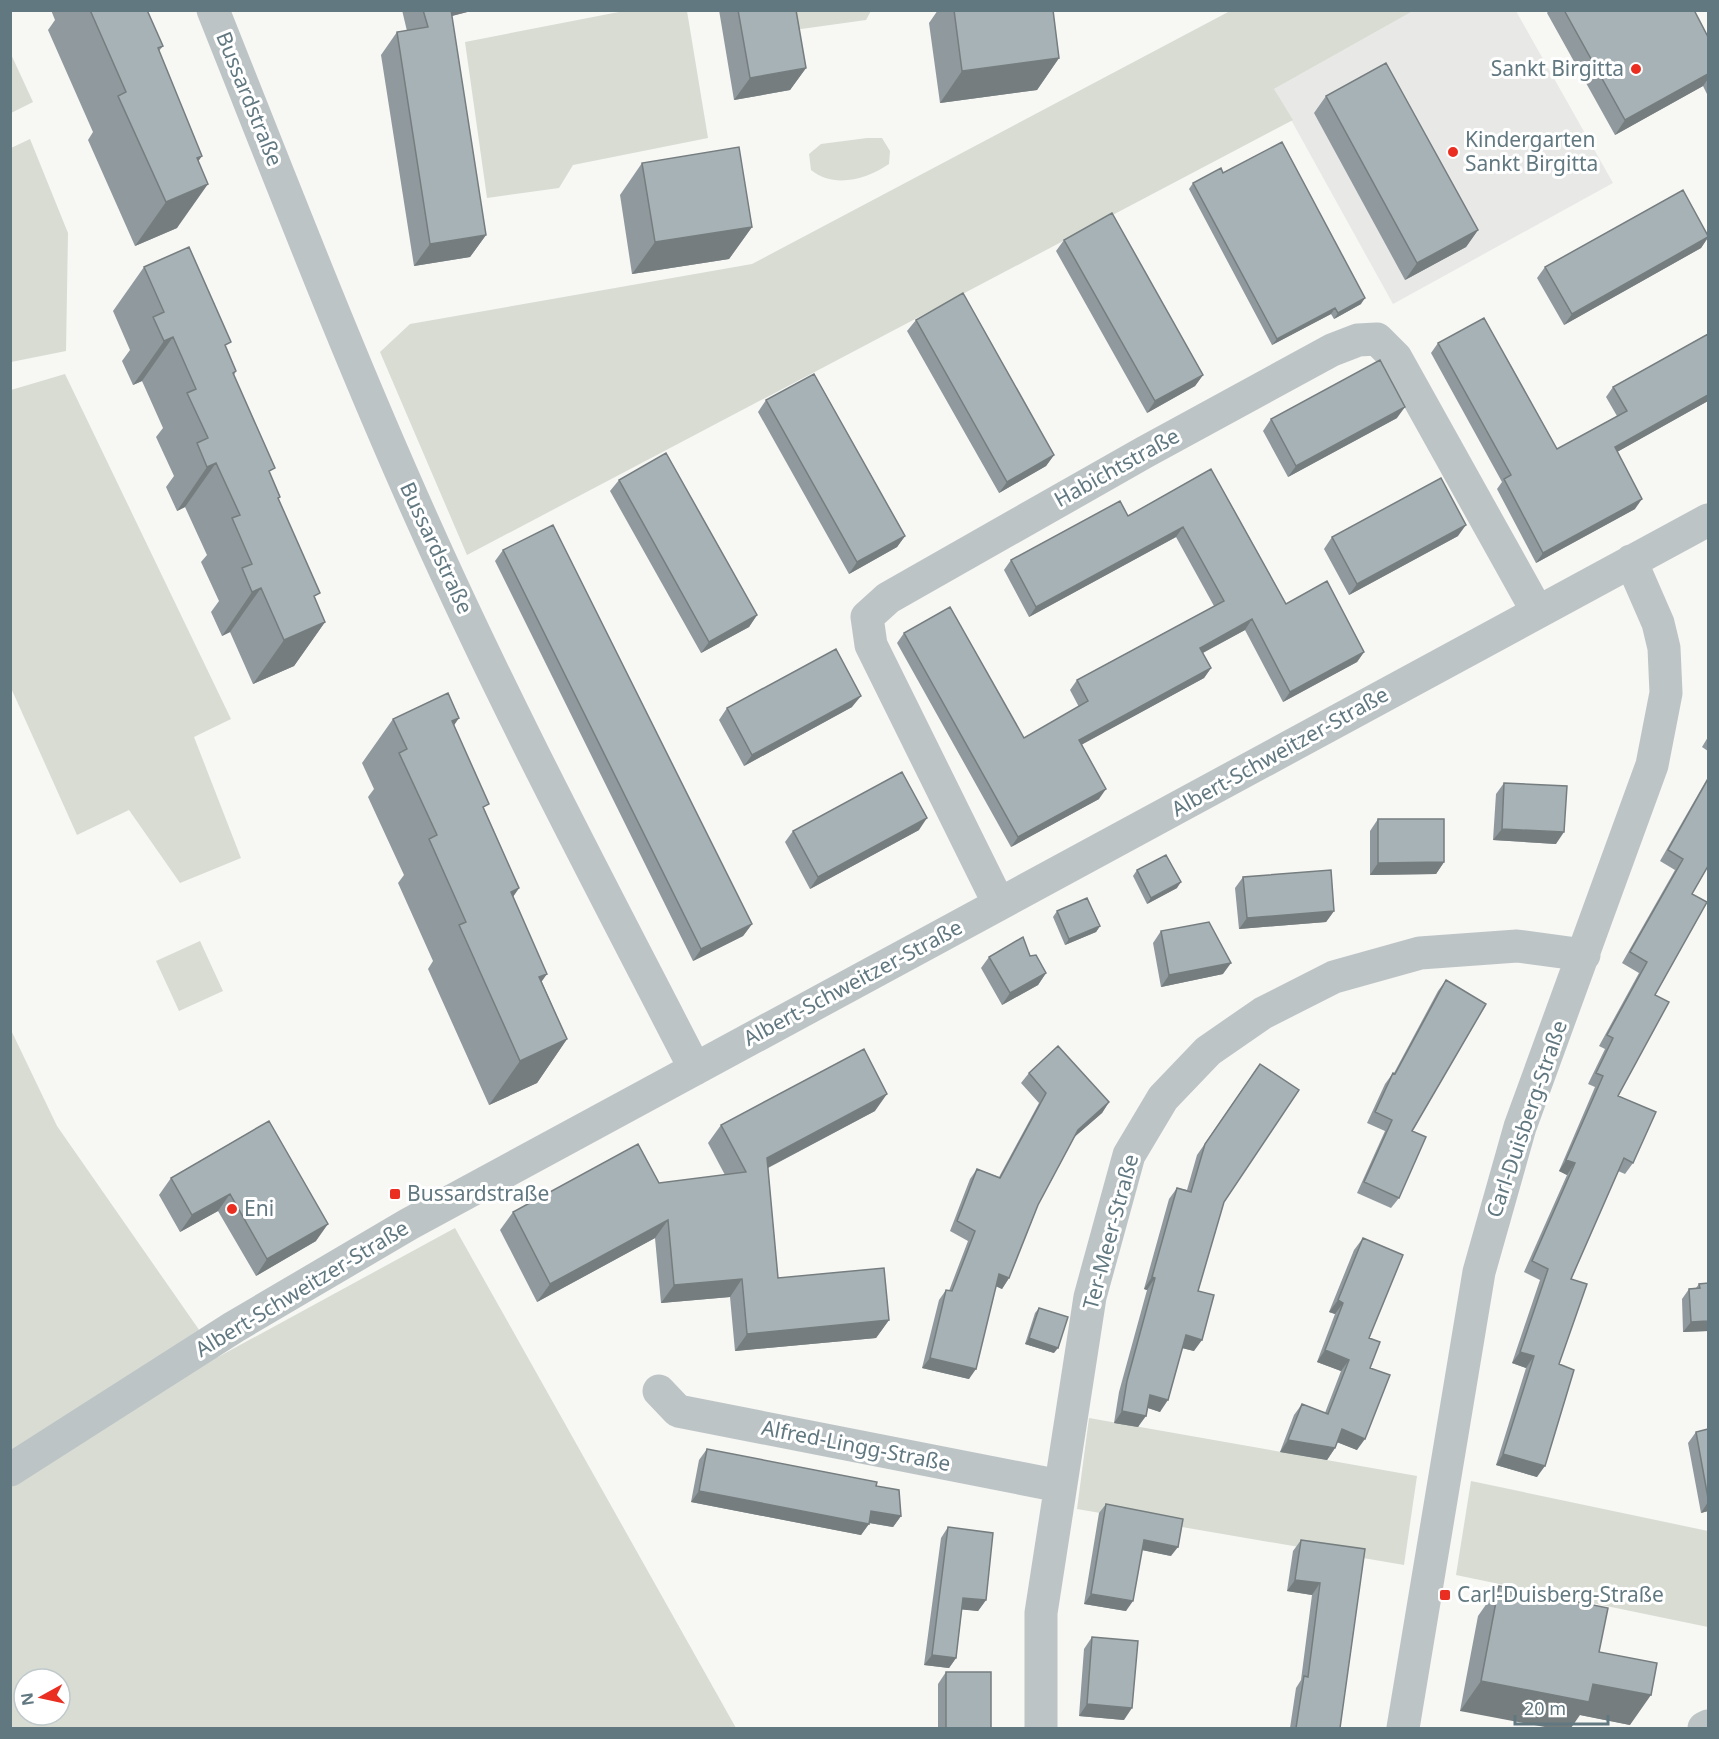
<svg xmlns="http://www.w3.org/2000/svg" width="1719" height="1739" font-family="'Noto Sans',sans-serif">
  <rect width="100%" height="100%" fill="#f7f7f4"/>
  <path fill="#e8e8e7" d="M1413,11h103l97,172 -220,121 -119,-215z"/>
  <path fill="#d8dcd3" fill-rule="evenodd" d="M624,11h63l21,127 -135,27 -14,23 -72,10 -22,-156z
    M791,11h80l-5,9 -72,10z
    M1230,11h183l-139,78 19,31 -826,435 -87,-203 30,-28 342,-60z
    M10,52l23,50 -22,11h-1z
    M867,138h15l8,13 -1,13c-22,15 -55,25 -78,6l-2,-16 12,-10z
    M30,139l38,94 -2,118 -55,11v-214z
    M65,374l166,345 -37,18 47,121 -61,25 -51,-73 -52,25 -66,-147v-298z
    M200,941l23,50 -44,20 -23,-50z
    M10,1028l47,98 161,231 237,-129 281,500h-725zM24,1679h36v36h-36z
    M1089,1418l328,58 -13,89 -327,-56z
    M1471,1481l237,50v96l-252,-52z"/>
  <g fill="none" stroke-linecap="round" stroke-linejoin="round">
    <path stroke="#bdc4c6" stroke-width="33" d="M213,10c69,173 135,345 211,514 82,184 179,366 271,545
      M999,904l-128,-259 -4,-28 21,-19 257,-146 187,-102 26,-10 19,-1 19,19 141,253
      M659,1391l19,20 382,75
      M10,1470l224,-143 175,-103 1299,-704
      M1041,1728v-115l49,-316 39,-142 34,-57 45,-47 55,-38 71,-36 86,-24 97,-7 67,9
      M1403,1728l76,-456 41,-145 132,-362 14,-72 -2,-45 -6,-25 -27,-62
      M1704,1728l4,-2"/>
  </g>
  <path fill="#90999d" d="M51,10h96l16,36 -4,5 40,111 -22,66 -42,18 -47,-106 5,-8 -45,-102 7,-10z
    M402,10h73l-24,6 35,219 -16,22 -56,9 -33,-211 16,-23 10,-1z
    M719,10h77l10,58 -16,22 -56,10z
    M938,10h115l6,48 -22,32 -97,13 -11,-80z
    M1549,10h145l14,27v59l-5,-10 -88,49 -68,-122z
    M1326,96l152,134 -12,17 -61,33 -91,-167z
    M642,163l110,64 -23,32 -97,15 -12,-79z
    M1223,173l138,131 -27,15 -3,-5 -59,31 -83,-156 4,-6z
    M1708,236v2l-7,10 -137,77 -27,-47 8,-11z
    M1064,240l139,135 -8,11 -48,27 -91,-162z
    M144,267l83,82 9,22 -2,4 36,100 10,22 -2,3 37,100 10,22 -31,44 -41,18 -23,-52 -8,4 -11,-24 8,-11 -18,-39 6,-7 -22,-48 -8,4 -11,-24 8,-11 -18,-39 7,-9 -21,-47 -9,4 -11,-24 8,-11 -17,-39z
    M916,320l138,135 -8,11 -47,27 -92,-162z
    M1708,334v67l-91,51 18,57 -99,54 -39,-74 5,-7 -71,-129 7,-10 119,106 60,-33 -11,-19 7,-10z
    M766,400l139,136 -8,11 -48,27 -91,-162z
    M1397,418l-109,59 -25,-46 8,-12z
    M1211,469l75,135 78,48 -7,10 -74,40 -38,-72 -42,23 8,15 -7,10 -122,66 17,55 -88,48 -114,-204 7,-10 120,105 55,-31 -9,-17 7,-10 137,-74 -38,-69 -147,80 -25,-47 7,-10 117,-44z
    M619,480l138,135 -8,12 -48,26 -91,-162z
    M1458,536l-109,59 -25,-46 8,-12z
    M503,550l249,374 -9,12 -50,25 -198,-400z
    M852,707l-108,59 -25,-46 8,-12z
    M393,719l61,6 31,86 34,77 -6,9 29,85 25,57 -30,44 -48,22 -61,-136 5,-8 -35,-78 6,-8 -36,-78 6,-8 -12,-26z
    M1708,737v14l-6,-4z
    M1708,777v89l-16,28 -74,202 15,67 -8,11 -7,-3 -47,108 -12,85 -22,113 -41,-12 30,-97 -14,-5 28,-83 -16,-8 43,-97 -8,-4 36,-84 -7,-3 17,-35 -6,-3 40,-73 -17,-10 53,-93 -15,-9z
    M1504,783l52,61 -63,-4 3,-46z
    M1378,819l66,43 -8,12 -66,1v-44z
    M919,830l-109,59 -25,-47 8,-11z
    M1137,870l40,18 -30,16 -14,-28z
    M1243,877l91,34 -8,11 -87,7 -4,-41z
    M1057,911l43,15 -4,6 -31,13 -12,-28z
    M1161,931l62,43 -62,13 -8,-44z
    M1030,956l16,17 -8,12 -36,20 -21,-37 8,-11z
    M1446,980l-34,151 -13,67 -8,10 -34,-15 28,-62 -18,-8 18,-39 8,-11h1l44,-82z
    M1260,1064l-36,138 -26,89 -4,60 -12,-3 -22,64 -12,-4 -10,19 -24,-4 5,-31 28,-102 -3,-1 25,-90 8,-11 10,2 10,-35z
    M1029,1073l80,29 -7,11 -28,24 -36,68 -29,73 -7,11 -6,-3 -27,93 -47,-11 17,-68 7,-10 3,1 19,-50 -18,-10 20,-52 7,-10 22,8 40,-74 -18,-20z
    M875,1111l-107,57 10,110 111,42 -13,18 -141,13 -5,-54 -69,6 -6,-65 -118,64 -37,-72 13,-18 146,-29 66,-8 -17,-32 13,-18z
    M269,1121l47,120 -60,35 -38,-65 -38,21 -21,-37 12,-17z
    M1363,1238l7,130 -13,82 -20,-8 -2,6 -8,12 -47,-8 14,-37 8,-11 23,9 16,-42 -24,-9 18,-48 -6,-2 25,-62z
    M1708,1283v48l-25,1 -1,-33 7,-10 7,-1 3,-4z
    M1039,1308l15,45 -29,-9 10,-31z
    M1708,1429v82l-7,2 -13,-70 8,-11z
    M707,1449l169,37 25,30 -8,11 -24,-4 -8,12 -170,-33 8,-42z
    M1106,1504l65,52 -29,-6 -16,61 -42,-7 15,-91z
    M948,1527l38,73 -8,11 -16,-2 -6,49 -7,10 -25,-3 17,-127z
    M1301,1540l64,9 -25,179h-50l6,-40 5,-8 11,-85 -25,-4 6,-40z
    M1499,1586l100,66 31,73 -50,-10 -120,-4 18,-95z
    M1092,1637l32,83 -45,-4 5,-67z
    M946,1672l45,56h-53v-44z"/>
  <path fill="#757d7f" d="M440,10h35l-42,11z
    M1059,58l-22,32 -97,13 22,-32z
    M806,68l-16,22 -56,10 16,-22z
    M1708,74v5l-5,7 -88,49 10,-15z
    M202,156l-30,43 36,-15 -31,44 -42,18 62,-88z
    M752,227l-23,32 -97,15 23,-32z
    M1478,230l-12,17 -61,33 12,-17z
    M486,235l-16,22 -56,9 16,-22z
    M1708,237l-7,11 -137,77 8,-11z
    M1365,298l-4,6 -27,15 4,-6z
    M1335,308l-4,6 -59,31 5,-6z
    M173,337l-31,44 -9,4 31,-44z
    M1203,375l-8,11 -48,27 8,-12z
    M1708,395v6l-100,56 7,-10z
    M1405,407l-8,11 -109,59 8,-11z
    M1054,455l-8,11 -47,27 8,-11z
    M216,463l-31,44 -8,4 30,-44z
    M1642,499l-7,10 -99,54 7,-10z
    M1466,525l-8,11 -109,59 8,-11z
    M1183,527l-7,10 -147,80 7,-10z
    M905,536l-8,11 -48,27 8,-12z
    M261,588l-31,44 -8,4 30,-44z
    M757,615l-8,12 -48,26 8,-11z
    M1252,619l-7,11 -52,28 7,-10z
    M325,622l-31,44 -41,18 31,-44z
    M1364,652l-7,10 -74,40 7,-10z
    M1211,668l-7,10 -132,72 7,-10z
    M861,696l-9,11 -108,59 8,-11z
    M459,718l-30,44 23,-41z
    M1106,789l-7,10 -88,48 7,-10z
    M927,818l-8,12 -109,59 8,-12z
    M1502,829l62,3 -8,12 -63,-4z
    M1444,862l-8,12 -66,1 8,-12z
    M1181,882l-4,6 -30,16 4,-6z
    M519,888l-31,44 23,-40z
    M1334,911l-8,11 -87,7 8,-11z
    M752,924l-9,12 -50,25 8,-12z
    M1100,926l-4,6 -31,13 4,-6z
    M1231,963l-8,11 -62,13 8,-12z
    M1046,973l-8,12 -36,20 8,-12z
    M547,974l-31,44 23,-41z
    M567,1039l-30,44 -48,22 31,-44z
    M887,1094l-12,17 -121,64 13,-17z
    M1109,1102l-7,11 -31,27 7,-10z
    M1566,1160l9,3 -8,12 -8,-4z
    M230,1194l-12,17 -38,21 12,-17z
    M668,1220l-13,18 -118,64 13,-18z
    M328,1224l-12,17 -60,35 11,-17z
    M999,1274l10,4 -7,11 -11,-5z
    M1152,1277l3,1 -8,12 -3,-1z
    M742,1279l-12,18 -69,6 13,-18z
    M1338,1300l5,3 -8,11 -6,-2z
    M889,1320l-13,18 -141,13 12,-17z
    M1708,1321v10l-25,1 8,-10z
    M1186,1335l16,5 -8,11 -16,-4z
    M1029,1338l29,10 -4,5 -29,-9z
    M1325,1350l24,10 -8,11 -24,-9z
    M1520,1352l14,4 -8,12 -14,-5z
    M930,1358l46,11 -7,10 -47,-11z
    M1150,1395l18,5 -8,12 -18,-6z
    M1122,1411l24,5 -8,11 -24,-4z
    M1342,1429l23,10 -8,11 -23,-9z
    M1288,1440l47,8 -8,12 -47,-8z
    M1503,1454l42,12 -8,11 -41,-12z
    M699,1491l170,33 -8,11 -170,-33z
    M1708,1502v9l-7,2z
    M871,1511l30,5 -8,11 -29,-5z
    M1144,1540l34,7 -7,9 -34,-7z
    M1295,1580l25,3 -8,12 -25,-4z
    M1091,1594l42,7 -7,10 -42,-7z
    M963,1598l23,2 -8,11 -22,-2z
    M932,1655l24,3 -7,10 -25,-3z
    M1481,1681l112,3 58,11 -21,30 -50,-10 -9,13h-21l-90,-17z
    M1087,1704l45,4 -8,12 -45,-4z"/>
  <path fill="#a7b2b6" stroke="#757d7f" stroke-width="1.5" d="M90,10h57l16,36 -5,2 44,108 -5,2 11,26 -42,18 -48,-106 8,-4z
    M423,10h28l35,225 -56,9 -33,-212 31,-5z
    M738,10h58l10,58 -56,10z
    M954,10h99l6,48 -97,13z
    M1564,10h130l14,27v37l-83,46z
    M1386,63l92,167 -61,33 -91,-167z
    M1282,142l83,156 -27,15 -3,-5 -58,31 -84,-156 28,-15 2,5z
    M739,147l13,80 -97,15 -13,-79z
    M1683,190l25,46v1l-136,77 -27,-47z
    M1112,213l91,162 -48,26 -91,-161z
    M189,247l42,95 -6,3 11,26 -3,2 42,95 -6,3 11,26 -2,1 42,95 -6,3 11,26 -41,18 -23,-52 -9,4 -10,-24 10,-4 -20,-46 8,-3 -24,-52 -9,4 -10,-24 11,-5 -21,-45 9,-4 -23,-52 -9,4 -11,-24 11,-5 -20,-45z
    M963,293l91,162 -47,27 -91,-162z
    M1484,318l73,131 70,-38 -14,-24 95,-53v61l-93,52 27,52 -99,54 -39,-74 7,-4 -73,-132z
    M1380,360l25,47 -109,59 -25,-47z
    M814,374l91,162 -48,26 -91,-162z
    M666,453l91,162 -48,27 -90,-162z
    M1211,469l75,135 41,-23 37,71 -74,40 -38,-73 -52,29 11,20 -132,72 27,49 -88,48 -114,-204 46,-26 74,131 64,-37 -11,-21 147,-79 -41,-74 -147,80 -25,-47 109,-59 8,15z
    M1441,478l25,47 -109,59 -25,-47z
    M553,525l199,399 -51,25 -198,-399z
    M836,649l25,47 -109,59 -25,-47z
    M448,693l11,25 -7,3 37,83 -6,3 36,81 -8,4 36,82 -8,3 28,62 -47,22 -61,-136 7,-3 -37,-83 8,-4 -38,-82 8,-4 -14,-30z
    M902,772l25,46 -109,59 -25,-46z
    M1708,779v87l-16,28 15,8 -52,93 14,7 -51,94 38,16 -23,51 -9,-5 -53,121 16,5 -28,80 15,6 -29,96 -42,-12 31,-98 -14,-4 28,-83 -16,-8 43,-98 -9,-3 37,-84 -7,-3 17,-35 -6,-3 40,-73 -17,-10 53,-93 -15,-9z
    M1504,783l63,3 -3,46 -62,-3z
    M1378,819h66v43l-66,1z
    M1166,855l15,27 -30,16 -14,-28z
    M1331,870l3,41 -87,7 -4,-41z
    M1087,898l13,28 -31,13 -12,-28z
    M1209,922l22,41 -62,12 -8,-44z
    M1023,937l7,19 6,-1 10,18 -36,20 -21,-36z
    M1446,980l40,24 -74,127 14,6 -27,61 -35,-16 28,-62 -17,-8 18,-39 2,1z
    M1058,1046l51,56 -31,28 -40,75 -29,73 -10,-4 -23,95 -46,-11 16,-68 6,1 23,-60 -18,-10 20,-52 23,9 46,-85 -17,-20z
    M864,1049l23,45 -120,64 11,120 106,-10 5,52 -142,14 -5,-55 -68,6 -6,-65 -118,64 -37,-72 125,-68 21,39 87,-11 -25,-47z
    M1260,1064l39,26 -75,112 -26,89 16,4 -12,45 -16,-5 -18,65 -18,-5 -4,21 -24,-5 5,-30 28,-103 -3,-1 25,-89 14,4 14,-48z
    M269,1121l59,103 -61,35 -37,-65 -38,21 -21,-37z
    M1363,1238l40,17 -34,83 11,4 -10,26 20,7 -25,64 -23,-10 -7,19 -47,-8 14,-36 26,10 21,-54 -24,-10 18,-47 -5,-3z
    M1708,1283v38l-17,1 -2,-33 11,-1 -1,-4z
    M1039,1308l29,9 -10,31 -29,-10z
    M1708,1429v69l-12,-66z
    M707,1449l170,33 -1,4 23,4 2,26 -30,-5 -2,13 -170,-33z
    M1106,1504l77,15 -5,28 -34,-7 -11,61 -42,-7z
    M948,1527l45,6 -7,67 -23,-2 -7,60 -24,-3z
    M1301,1540l64,9 -25,179h-44l8,-52 4,1 12,-94 -25,-3z
    M1499,1586l109,22 -9,44 58,11 -6,32 -58,-11 -4,18 -108,-21z
    M1092,1637l46,4 -6,67 -45,-4z
    M946,1672h45v56h-45z"/>
  <g fill="#ea2e21" stroke="#fff" stroke-width="2">
    <circle cx="1636" cy="69" r="6"/>
    <circle cx="1453" cy="152" r="6"/>
    <rect x="389" y="1188" width="12" height="12" rx="3"/>
    <circle cx="232" cy="1209" r="6"/>
    <rect x="1439" y="1589" width="12" height="12" rx="3"/>
  </g>
  <g text-anchor="middle" stroke-width="6" stroke-linejoin="round" paint-order="stroke">
    <g font-size="21" fill="#617880" stroke="#fff" text-anchor="start">
      <text x="1624" y="76" text-anchor="end">Sankt Birgitta</text>
      <text x="1465" y="147">Kindergarten<tspan x="1465" dy="24">Sankt Birgitta</tspan></text>
      <text x="407" y="1201">Bussardstraße</text>
      <text x="244" y="1216">Eni</text>
      <text x="1457" y="1602">Carl-Duisberg-Straße</text>
    </g>
    <g font-size="21" fill="#617880" stroke="#fff">
      <text transform="translate(249 99) rotate(68)" y="7">Bussardstraße</text>
      <text transform="translate(1117 468) rotate(-29)" y="7">Habichtstraße</text>
      <text transform="translate(436 548) rotate(65)" y="7">Bussardstraße</text>
      <text transform="translate(1280 752) rotate(-29)" y="7">Albert-Schweitzer-Straße</text>
      <text transform="translate(853 983) rotate(-28)" y="7">Albert-Schweitzer-Straße</text>
      <text transform="translate(1527 1119) rotate(-71)" y="7">Carl-Duisberg-Straße</text>
      <text transform="translate(1111 1232) rotate(-75)" y="7">Ter-Meer-Straße</text>
      <text transform="translate(302 1289) rotate(-31)" y="7">Albert-Schweitzer-Straße</text>
      <text transform="translate(856 1446) rotate(11)" y="7">Alfred-Lingg-Straße</text>
    </g>
  </g>
  <rect width="1719" height="1739" fill="none" stroke="#617880" stroke-width="24"/>
  <g transform="translate(42 1697) rotate(262)"><circle r="28" fill="#ffffff" stroke="#c0c9cc" stroke-width="1.5"/>
  <path d="M0-4.5L10 22L0 15L-10 22Z" fill="#ea2e21"/>
  <text y="-9" font-size="16" font-weight="bold" text-anchor="middle" fill="#617880">N</text>
  </g>
  <path d="M1515 1715v9h93v-9" fill="none" stroke="#617880" stroke-width="3"/>
  <text x="1524" y="1715" font-size="18" fill="#617880" stroke="#ffffff" stroke-width="4.5" paint-order="stroke">20 m</text>
</svg>
